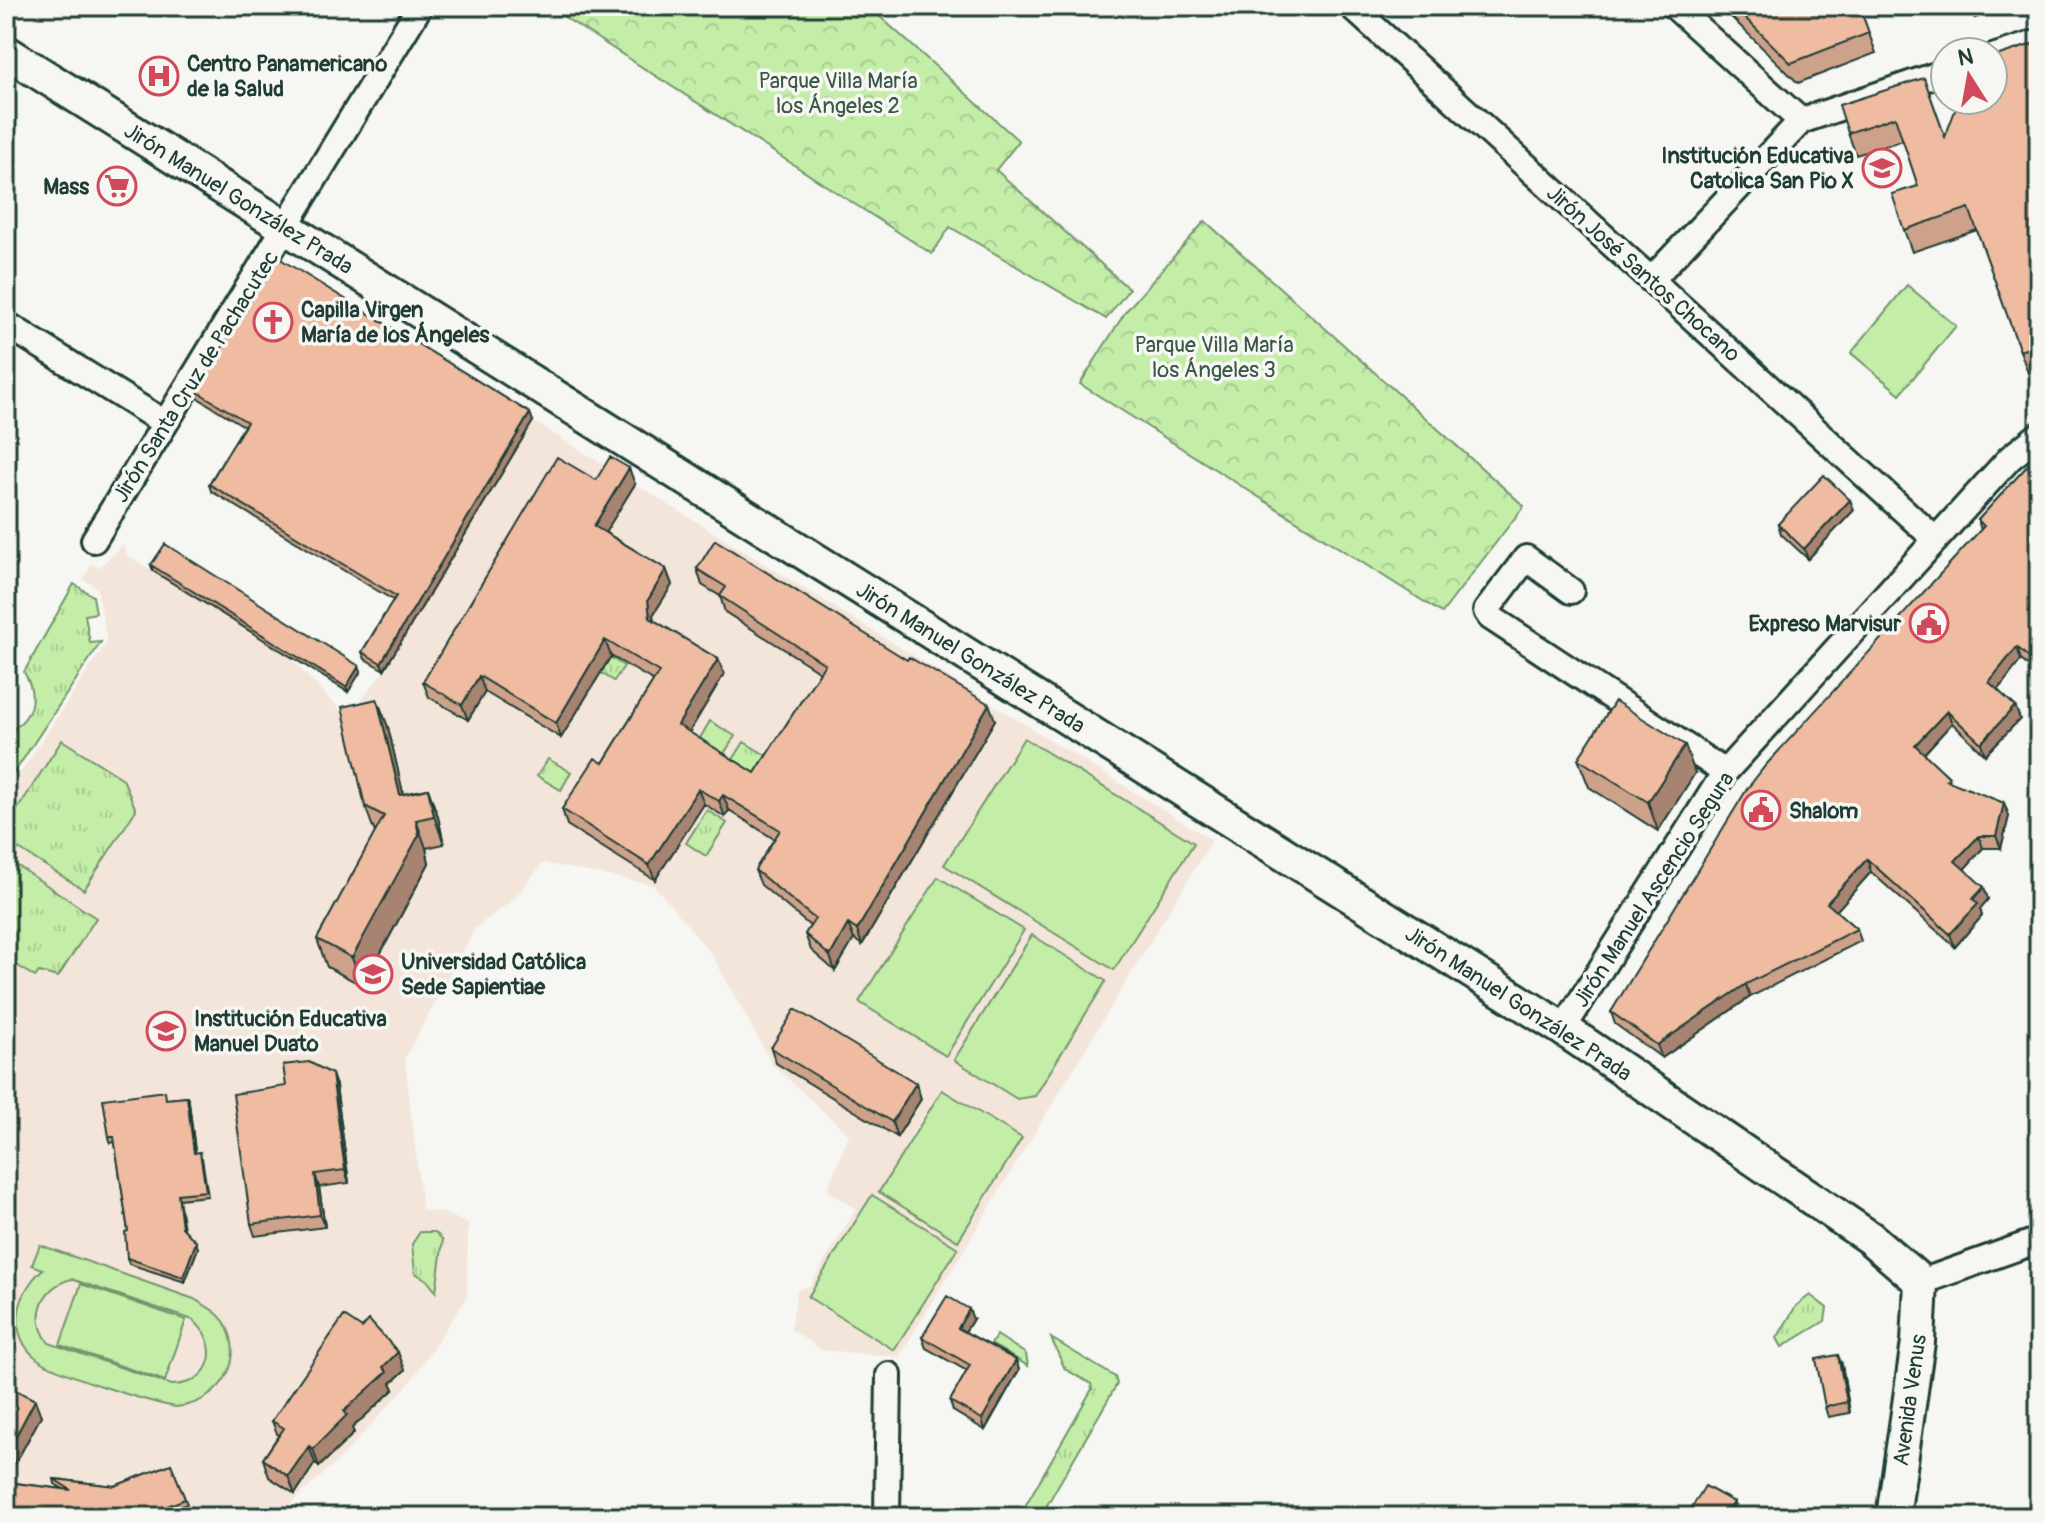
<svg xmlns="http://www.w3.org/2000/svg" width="2045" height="1523" font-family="Pangolin,sans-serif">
  <defs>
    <pattern id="grass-tufts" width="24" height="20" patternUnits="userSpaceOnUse" patternTransform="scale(2)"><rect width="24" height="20" fill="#c4eda8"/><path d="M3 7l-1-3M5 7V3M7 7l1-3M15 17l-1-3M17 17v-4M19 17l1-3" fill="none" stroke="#a8cc91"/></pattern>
    <pattern id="forest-crowns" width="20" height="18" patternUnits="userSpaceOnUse" patternTransform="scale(2)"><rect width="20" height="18" fill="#c4eda8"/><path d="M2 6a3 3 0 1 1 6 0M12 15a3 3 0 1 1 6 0" fill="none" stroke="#a8cc91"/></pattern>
  </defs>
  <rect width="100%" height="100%" fill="#f6f6f2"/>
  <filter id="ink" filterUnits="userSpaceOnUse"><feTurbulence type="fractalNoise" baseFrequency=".0125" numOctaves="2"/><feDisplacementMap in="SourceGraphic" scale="16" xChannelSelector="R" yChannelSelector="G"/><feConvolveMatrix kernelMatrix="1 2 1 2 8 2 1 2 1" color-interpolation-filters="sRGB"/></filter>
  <g filter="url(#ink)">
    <path fill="#f4e5da" d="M533,421l679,419 -313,517 -78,-7 -30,-21 6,-39 13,-4 46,-77 -29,-19 22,-55 -77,-71 -59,-108 -59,-71 -111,-22 -30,37 -37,27 -71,131 17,152 22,3 24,11 -1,73 -57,85 -70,77 -64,58h-270v-722l101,-153 -10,-54 -14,-9 9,-15 7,4 24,-23 5,11 159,99 61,63 34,-45z"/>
    <path fill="url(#grass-tufts)" stroke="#72956e" stroke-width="2" d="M74,584l19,12 3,17 -11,2 5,28 11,-1 -95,143v-52c26,-13 33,-36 18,-61z
      M587,643l37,23 -10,15 -47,-29z
      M710,721l25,15 -15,24 -24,-15z
      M62,740l61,39 13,31 -52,80 -78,-49v-14z
      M744,742l25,15 -15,24 -25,-15z
      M548,759l23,13 -10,18 -24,-14z
      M707,810l20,13 -21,33 -20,-13z
      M6,858l90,60 -38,59 -19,-5 -4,5 -29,-19z
      M420,1232h15l8,8 -7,52 -9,-12 -12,-7 -3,-29z
      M1810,1295l17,13 -2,13 -43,26 -5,-9 19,-32z
      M997,1335l29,19 2,12 -37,-22z
      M1051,1338l64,39 2,7 -77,133 -20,-2 72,-126 -1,-5 -26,-15z"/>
    <path fill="url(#forest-crowns)" stroke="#72956e" stroke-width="2" d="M563,6h305l151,135 -23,29 133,119 -23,30 -156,-92 -18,27 -374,-241z
      M1205,221l319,285 -82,107 -362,-229 46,-73z"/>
    <path fill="#c4eda8" stroke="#72956e" stroke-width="2" fill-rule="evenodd" d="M1907,285l49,41 -56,68 -49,-41z
      M1024,738l170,105 -80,127 -170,-105z
      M938,877l86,53 -78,126 -87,-54z
      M1032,935l74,46 -71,115 -18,3 -63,-39z
      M942,1090l80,48 -64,103 -79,-49z
      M872,1195l86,53 -64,102 -86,-53z
      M40,1245l154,54c12,7 27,14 33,28 19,40 -12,77 -51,80 -28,-5 -115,-32 -137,-47 -33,-22 -23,-68 4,-91l-11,-4zM71,1279l122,41c29,25 20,64 -21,65l-123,-42c-19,-26 -8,-55 22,-64z
      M81,1284l105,36 -21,61 -105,-36z"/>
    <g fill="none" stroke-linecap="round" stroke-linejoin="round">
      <defs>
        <path id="minor" d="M1351,6l585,534
          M1674,6l127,115
          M1993,57l46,-15
          M1651,280l150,-159 144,-49
          M6,324l159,99
          M94,540l326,-534
          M1571,591l-45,-33 -40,53 4,6 235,155
          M1563,1029l162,-257 285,-314 29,-23
          M1921,1282l118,-42
          M887,1517l2,-142"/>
        <path id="tertiary" d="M6,52l1557,977 307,209 51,44 -3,60 -25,175"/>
      </defs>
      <use href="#minor" stroke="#1f3d34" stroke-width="30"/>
      <use href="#tertiary" stroke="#1f3d34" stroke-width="38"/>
      <use href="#minor" stroke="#f6f6f2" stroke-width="24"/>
      <use href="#tertiary" stroke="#f6f6f2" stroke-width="32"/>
    </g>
    <path fill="#cea28a" stroke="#1f3d34" stroke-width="2" d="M1720,6h139l17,47 -78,30z
      M1970,6h36l-31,12z
      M2039,42v328l-11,3 -51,-143 -65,22 -8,-22 14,-44 -15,-46 -47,15 -8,-22 76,-55 21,59z
      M196,391l337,30 -149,249 -19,-11 -3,-7 31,-52 -182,-109 -2,-7 35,-58 -46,-28z
      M2039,453v222l-18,-15 -24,30 18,16 5,13 -35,36 -33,-32 -28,31 25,23 1,5 54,21 5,13 -8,32h-18l-19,21 24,30 -8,10 2,7 -27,31 -84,-75 -35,39 21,18 4,12 -111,56 -88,61 -47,-34 -4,-12 370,-482 -3,-10z
      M596,480l39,4 -30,48 61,37 6,16 -19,30 1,5 64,39 6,15 -35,58 66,41 65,-101 -95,-60 -5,-16 -18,-11 -5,-16 298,151 -133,225 -8,-6 -19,32 -24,-21 -6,-16 5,-8 -49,-41 -6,-15 19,-31 -45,-29 -4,7 -21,-13 -49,76 -88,-55 -5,-16 41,-46 51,-82 -43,-25 -50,82 -76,-46 -17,28 -39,-23 -6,-15z
      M1850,500l4,10 -46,49 -27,-25 -3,-10z
      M151,565l210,106 -13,21 -195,-121z
      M377,699l11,28 15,67 25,-5 10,28 6,27 -18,4 3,15 -66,123 -36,-19 -10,-28 58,-106 -10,-27z
      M1578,759l117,14 -37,58 -69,-44z
      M771,1048l145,35 5,16 -24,38 -121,-74z
      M336,1086l13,97 -30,4 6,40 -70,9 -4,-12z
      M187,1097l2,5 6,51 7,5 6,38 -29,3 5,30 14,19 -13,34 -56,-18 -2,-6 1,-27 -13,-89 -5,1 -1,-6 58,-38z
      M973,1319l-8,13 51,28 3,10 -34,60 -32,-19 -3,-10 17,-30 -41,-23 -4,-11z
      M1842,1365l8,48 -22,4 -3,-10z
      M405,1370l-14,13 3,6 -42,39 2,5 -35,34 -4,-4 -20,31 -26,-17 -6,-18 15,-23 -6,-15z
      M6,1385l35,31 -26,48 -9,-4z
      M171,1464l16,40 -32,13h-149v-35l57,7 -8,-5 -1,-5 61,7z"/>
    <path fill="#a78471" stroke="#1f3d34" stroke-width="2" d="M530,413l3,8 -149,249 -3,-7z
      M629,468l6,16 -35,57 -6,-15z
      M1850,500l4,10 -46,49 -4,-10z
      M666,569l6,16 -19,30 2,18 -5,-15 -2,-18z
      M605,640l6,16 -50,82 -5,-15z
      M2017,647l4,13 -27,35 -5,-13z
      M718,659l6,15 -40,67 -6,-16z
      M359,666l2,5 -13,21 -2,-5z
      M479,676l6,16 -17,28 -6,-15z
      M377,699l11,28 22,96 -10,-28z
      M989,704l6,16 -133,225 -5,-15z
      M2015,706l5,13 -35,36 -4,-12z
      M1947,711l5,12 -32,35 -5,-13z
      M1685,745l10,28 -37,58 -10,-29z
      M428,789l10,28 6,27 -10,-28z
      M698,789l6,15 -49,76 -6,-15z
      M723,795l6,15 -4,7 -6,-16z
      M2004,803l5,13 -8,32 -5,-12z
      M416,820l10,28 3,15 -66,123 -11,-28z
      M1979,836l4,12 -23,26 -5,-13z
      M1867,859l4,13 -39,44 -5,-13z
      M1984,887l4,12 -8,10 2,7 -27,31 -5,-13 23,-35z
      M848,924l6,15 -19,32 -5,-15z
      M1746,984l4,13 -88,61 -5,-13z
      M332,1074l4,12 13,97 -4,-13z
      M916,1083l5,16 -24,38 -5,-15z
      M187,1097l2,5 7,56 -2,-5z
      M315,1174l4,13 6,40 -5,-12z
      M196,1242l2,6 -13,34 -2,-5z
      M969,1309l4,10 -12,19 -3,-10z
      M398,1352l7,18 -14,13 3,6 -42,39 2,5 -35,34 -6,-18 70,-82z
      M1838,1355l4,10 8,48 -3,-11z
      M1016,1360l3,10 -34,60 -3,-11z
      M35,1400l6,16 -26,48 -6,-15z
      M309,1446l6,17 -20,31 -7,-18z
      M1734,1502l5,15 -10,-6z"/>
    <path fill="#efbca1" stroke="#1f3d34" stroke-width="2" d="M1733,6h126l10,27 -78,30z
      M2039,42v302l-19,7 -51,-143 -65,22 -12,-36 26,-8 -23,-69 -47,16 -9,-28 85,-27 21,59 14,-37h34v-43z
      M277,257l253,156 -149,250 -19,-11 34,-56 -187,-112 38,-62 -51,-31z
      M2039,453v214l-22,-20 -28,35 26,24 -34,37 -34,-32 -32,34 34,32 -3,3 58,23 -8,33h-17l-24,25 29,26 -11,12 5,5 -28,30 -83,-75 -40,44 30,26 -111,55 -89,61 -46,-33 136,-223 18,-23 219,-240 -6,-6z
      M557,457l39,23 14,-23 19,11 -35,58 72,43 -18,31 2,18 68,41 -40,66 77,48 70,-109 -105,-68 6,-9 -29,-18 18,-29 192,120 2,-3 80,47 -132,226 -9,-6 -18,32 -25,-22 10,-15 -60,-49 25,-40 -57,-35 -4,6 -21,-12 -49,76 -87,-56 33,-51 8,5 56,-91 -54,-32 -49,83 -77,-47 -17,29 -39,-23z
      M1824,475l26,25 -46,49 -26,-25z
      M165,544l194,122 -13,21 -195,-122z
      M377,699l23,96 28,-6 6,27 -18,4 3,15 -67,123 -35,-19 67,-123 -19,-10 -23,-99z
      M1615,701l70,44 -37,57 -70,-43z
      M795,1009l121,74 -24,39 -121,-74z
      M309,1062l23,12 13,96 -30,4 5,41 -69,9 -18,-130 53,-8 -3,-21z
      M165,1091l1,8 21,-2 7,56 6,-1 6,39 -28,3 4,33 14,15 -13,35 -56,-19 -2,-26 3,-1 -14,-94h-5l-6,-38z
      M947,1296l22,13 -11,19 58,32 -34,59 -32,-18 20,-36 -48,-28z
      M344,1316l18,12 7,-8 29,32 -15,15 4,5 -43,39 3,4 -34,34 -4,-3 -21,30 -25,-17 21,-31 -12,-7z
      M1838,1355l9,47 -22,5 -9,-48z
      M6,1385l29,15 -26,49 -3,-1z
      M171,1464l14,35 -45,18h-100l-34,-3v-32l65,8 -17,-11 61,7z
      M1705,1486l29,16 -5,9 10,6h-53z"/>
  </g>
  <defs>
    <symbol id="hospital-ring" viewBox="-11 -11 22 22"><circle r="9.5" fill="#f6f6f2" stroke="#d1495b" stroke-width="1.5"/><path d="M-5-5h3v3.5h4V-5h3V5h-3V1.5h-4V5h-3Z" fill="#d1495b"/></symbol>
    <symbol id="school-ring" viewBox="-11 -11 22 22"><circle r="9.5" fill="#f6f6f2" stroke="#d1495b" stroke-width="1.5"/><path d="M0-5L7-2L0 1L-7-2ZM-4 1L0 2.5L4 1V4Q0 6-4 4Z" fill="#d1495b"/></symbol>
    <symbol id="supermarket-ring" viewBox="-11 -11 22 22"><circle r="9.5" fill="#f6f6f2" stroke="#d1495b" stroke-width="1.5"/><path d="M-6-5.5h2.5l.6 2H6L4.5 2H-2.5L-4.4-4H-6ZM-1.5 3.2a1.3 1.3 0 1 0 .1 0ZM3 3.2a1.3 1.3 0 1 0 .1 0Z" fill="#d1495b"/></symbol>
    <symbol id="church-ring" viewBox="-11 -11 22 22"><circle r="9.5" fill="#f6f6f2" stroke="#d1495b" stroke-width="1.5"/><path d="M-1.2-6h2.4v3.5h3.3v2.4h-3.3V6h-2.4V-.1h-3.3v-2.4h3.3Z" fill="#d1495b"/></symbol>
    <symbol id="civic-ring" viewBox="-11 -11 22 22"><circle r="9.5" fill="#f6f6f2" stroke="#d1495b" stroke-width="1.5"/><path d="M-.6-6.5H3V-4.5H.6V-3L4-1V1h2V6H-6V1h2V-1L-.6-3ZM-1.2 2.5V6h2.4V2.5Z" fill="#d1495b"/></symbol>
    <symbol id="university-ring" viewBox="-11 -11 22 22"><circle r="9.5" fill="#f6f6f2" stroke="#d1495b" stroke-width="1.5"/><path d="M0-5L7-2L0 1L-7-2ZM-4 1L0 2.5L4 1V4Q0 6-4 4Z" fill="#d1495b"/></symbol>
  </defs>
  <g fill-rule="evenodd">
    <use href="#hospital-ring" x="137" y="54" width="44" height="44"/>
    <use href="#school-ring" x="1860" y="146" width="44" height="44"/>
    <use href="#supermarket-ring" x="95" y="164" width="44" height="44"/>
    <use href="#church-ring" x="251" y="300" width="44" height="44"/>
    <use href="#civic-ring" x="1907" y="601" width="44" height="44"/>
    <use href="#civic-ring" x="1739" y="788" width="44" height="44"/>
    <use href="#university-ring" x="351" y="952" width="44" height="44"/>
    <use href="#school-ring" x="144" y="1009" width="44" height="44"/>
  </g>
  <g text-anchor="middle" stroke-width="7" stroke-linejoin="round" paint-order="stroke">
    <g font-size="22" font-weight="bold" fill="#1f3d34" stroke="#f6f6f2" text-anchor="start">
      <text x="187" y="71">Centro Panamericano<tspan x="187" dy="25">de la Salud</tspan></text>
      <text x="1854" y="163" text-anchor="end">Institución Educativa<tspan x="1854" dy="25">Catolica San Pio X</tspan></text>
      <text x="89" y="194" text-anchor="end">Mass</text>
      <text x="301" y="317">Capilla Virgen<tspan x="301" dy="25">María de los Ángeles</tspan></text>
      <text x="1901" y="631" text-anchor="end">Expreso Marvisur</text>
      <text x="1789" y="818">Shalom</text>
      <text x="401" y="969">Universidad Católica<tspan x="401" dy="25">Sede Sapientiae</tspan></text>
      <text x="194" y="1026">Institución Educativa<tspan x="194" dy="25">Manuel Duato</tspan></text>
    </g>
    <g font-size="22" fill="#385745" stroke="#f6f6f2">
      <text x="838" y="88">Parque Villa María<tspan x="838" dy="25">los Ángeles 2</tspan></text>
      <text x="1214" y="352">Parque Villa María<tspan x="1214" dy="25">los Ángeles 3</tspan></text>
    </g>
    <g font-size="22" fill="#1f3d34" stroke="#f6f6f2">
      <text transform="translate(239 198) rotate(32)" y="8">Jirón Manuel González Prada</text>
      <text transform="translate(1644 273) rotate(42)" y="8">Jirón José Santos Chocano</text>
      <text transform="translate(195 376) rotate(-58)" y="8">Jirón Santa Cruz de Pachacutec</text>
      <text transform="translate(971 657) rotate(32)" y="8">Jirón Manuel González Prada</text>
      <text transform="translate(1653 889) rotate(-57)" y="8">Jirón Manuel Ascencio Segura</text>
      <text transform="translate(1519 1003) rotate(33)" y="8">Jirón Manuel González Prada</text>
      <text transform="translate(1909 1400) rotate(-82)" y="8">Avenida Venus</text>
    </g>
  </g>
  <rect width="2045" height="1523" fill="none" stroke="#f6f6f2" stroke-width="32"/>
  <rect x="16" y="16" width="2013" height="1491" fill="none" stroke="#1f3d34" stroke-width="3" filter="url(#ink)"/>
  <g transform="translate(1969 76) rotate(349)"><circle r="38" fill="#f6f6f2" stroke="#a0aca6" stroke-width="2"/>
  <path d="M0-6L14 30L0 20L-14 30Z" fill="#d1495b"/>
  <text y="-12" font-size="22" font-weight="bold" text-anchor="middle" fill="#1f3d34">N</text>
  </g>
</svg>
